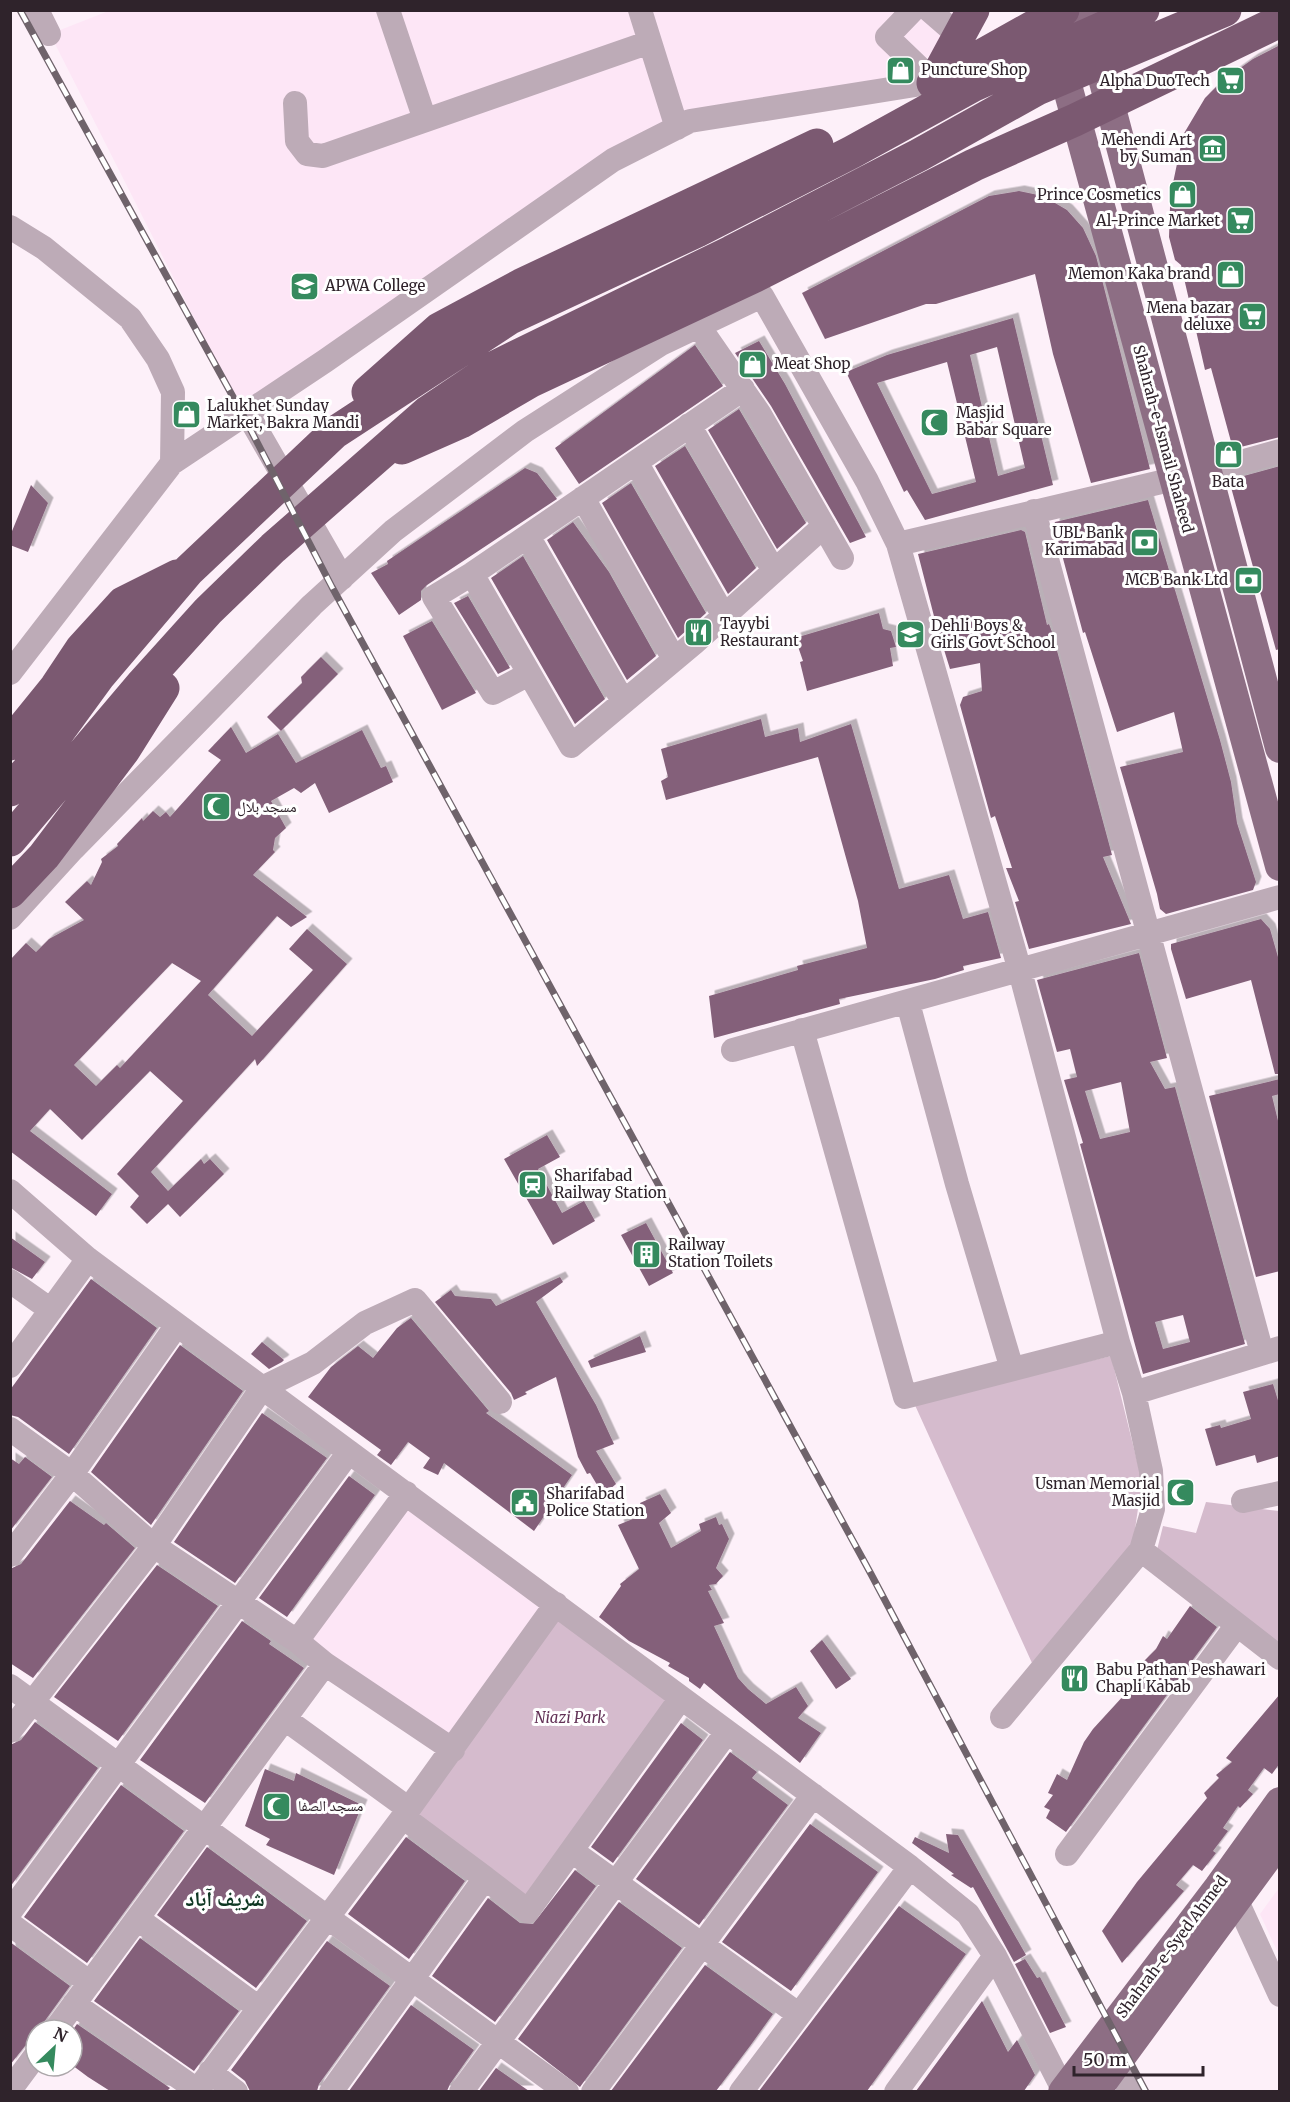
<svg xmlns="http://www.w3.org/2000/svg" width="1290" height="2102" font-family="Merriweather,'Noto Naskh Arabic',serif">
  <defs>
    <filter id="shadow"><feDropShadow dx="5.5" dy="-5.5" stdDeviation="0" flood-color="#0004"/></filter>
  </defs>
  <rect width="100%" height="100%" fill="#fdf0f9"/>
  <path fill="#fde6f6" d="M111,10l858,1 -53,59 -53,23 -173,28 -447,294 -193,-381z
    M405,1494l149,110 -107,151 -149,-114z
    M1279,1888v67l-19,-41z"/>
  <path fill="#d5bbcd" d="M1111,1356l31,125 -10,69 -100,113 -118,-260z
    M1206,1502l73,9v135l-123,-92 7,-28 33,7z
    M554,1604l127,94 -153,213 -125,-94z"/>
  <path fill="#84617a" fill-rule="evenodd" filter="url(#shadow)" d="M1280,45v392l-47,12 -22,-81 -6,2 -24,-105 -6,-5 -6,-23 1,-30 8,-25 -5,1 10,-48 22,-37 17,-17 31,-22z
    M1019,191l24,5 24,14 16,18 13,28 54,213 -59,14 -38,-129 -18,-80 -99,30h-10l-101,35 -23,-46 187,-97z
    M1013,318l40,167 -128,35 -18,-30 -3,2 -58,-120 41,-17zM997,347l28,121 -27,8 -28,-121zM947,362l29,120 -44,12 -55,-111z
    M759,341l26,43 81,153 -16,6 -79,-137 -36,-53z
    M695,345l28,41 -144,98 -24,-36z
    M739,409l67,114 -29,26 -69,-119z
    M685,446l71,122 -28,26 -73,-128z
    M1280,466v183l-4,1 -47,-170z
    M525,468l12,5 20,26 -130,86 -6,6v9l-22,15 -28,-42 17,-9 -1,-3z
    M631,483l75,130 -28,25 -76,-135z
    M31,485l17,18 -20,49 -18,-7v-9z
    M1148,500l72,240 11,42 6,41 19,59 -3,8 -87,24 -6,-5 -3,-15 -37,-127 63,-15 -9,-40 -57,20 -32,-100 -2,1 -29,-108 1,-3z
    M573,522l36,50 47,84 -29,24 -80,-140z
    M1021,530l4,2 22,93 2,-1 3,8 60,223 -9,2 28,67 -102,25 -14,-47 4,-1 -13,-33h6l-17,-52 -4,2 -31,-113 3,-8 19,-6 -2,-28 -30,6 -14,-45 -18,-70z
    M523,556l82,143 -30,25 -84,-146z
    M468,596l42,72 -12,6 -44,-71z
    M879,613l4,16 8,2 5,16 -6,1 3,18 -86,25 -7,-29 3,-1 -8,-23z
    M432,621l44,72 -34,17 -39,-74z
    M321,657l17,17 -57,57 -14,-14 35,-34 -1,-6z
    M761,719l4,18 33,-9 2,14 51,-18 48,165 50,-14 14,44 25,-7 13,46 -38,8 1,4 -29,9 -96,20 1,5 -126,34 -5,-42 89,-26 -1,-4 70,-18 -9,-47 -40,-144 -152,43 -5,-19 7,-4 -7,-28z
    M231,727l15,26 32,-19 18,29 66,-33 19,38 5,-2 7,16 -64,31 -14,-30 -14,10 -7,-5 -23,13 15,27 -11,10 -2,12 2,2 -22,23 54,42 -16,10 -14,-11 -69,79 44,41 61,-66 -24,-21 18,-20 40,35 -90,102 -2,-7 -104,113 17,19 33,-32 3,5 6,-5 14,15 -44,43 -12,-13 -21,20 -17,-17 9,-11 -22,-22 66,-73 -33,-30 -68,69 -32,-31 -20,22 82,63 -16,22 -86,-65v-191l16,-17 10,9 13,-13 35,-19 -19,-18 22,-21 4,4 11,-23 -1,-3 17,-13 -1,-2 25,-26 1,3 10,-10 7,6 6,-5 4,5 51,-57 -13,-9zM172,963l29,18 -81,87 -3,-3 -21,21 -22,-21z
    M1261,919l9,10 10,35v110h-5l-24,-94 -65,19 -15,-50v-5z
    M1139,953l28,105 -17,4 15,27 10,-2 70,257 -102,30 -63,-230 3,-1 -19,-63 13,-3 -7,-28 -13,3 -20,-72zM1121,1082l9,50 -30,7 -15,-48zM1183,1315l7,27 -27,7 -8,-27z
    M1280,1079v15l-8,2 8,33v142l-24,6 -47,-181z
    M547,1135l13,22 -22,12 24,44 22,-12 11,20 -42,24 -49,-86z
    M646,1223l27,50 -24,13 -28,-51z
    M10,1237l35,25 -13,17 -22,-12z
    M560,1277l3,5 -27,20 60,103 18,39 -18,7 20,33 -13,11 -13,-22 -3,1 -9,-17 -22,-80 -31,15 2,2 -13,6 -3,-7 -76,-91 16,-12 4,6 36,3 5,7z
    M91,1279l66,49 -88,126 -51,-37 -8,-2v-25z
    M411,1318l78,93 -3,2 86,62 -38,56 -90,-68 -6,12 -15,-7 7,-10 -22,-16 -17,23 -14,-10 4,-5 -73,-53 23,-30 27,-21 15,12 24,-30z
    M640,1336l6,16 -55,16 -3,-7z
    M262,1342l22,18 -2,2 -13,7 -18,-15z
    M180,1345l63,46 -92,134 -60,-53z
    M1273,1384l7,23v49l-23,7 -2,-8 -39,11 -11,-37 15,-4 1,3 30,-9 -8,-27z
    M262,1413l65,45 -92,125 -61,-41z
    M25,1457l27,20 -42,54v-73l9,6z
    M349,1476l26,19 -88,122 -28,-19z
    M660,1494l11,19 -12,10 12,25 30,-17 -2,-7 17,-7 3,8 3,-1 7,15 -13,29 7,8 -7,8 -7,1 3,5 -4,1 16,32 -10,3 24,52 10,11 18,15 30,-17 12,19 -10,12 23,15 -21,30 -96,-80 -4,6 -11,-8v-3l-21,-12 2,-3 -41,-22 -30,-24 22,-31 -1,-2 19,-15 -21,-44 27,-11 -5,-11z
    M70,1501l34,24 2,-2 29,25 -102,130 -23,-15v-94l11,-5z
    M157,1565l61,41 -100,135 -64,-44z
    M1190,1606l27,21 -151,205 -20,-14 4,-8 -6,-3 9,-12 -5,-2 9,-19 10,6 17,-38 9,-13 33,-36 -3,-2 21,-30 12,-12 7,-13 4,3z
    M242,1621l29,20 -2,3 35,24 -99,135 -65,-43z
    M822,1640l29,39 -15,10 -26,-38z
    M1280,1694v69l-8,11 -8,-6 -16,22 5,4 -13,14 -2,-2 -15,22 5,3 -15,20 3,2 -14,18 -9,-6 -17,20 8,6 -62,72 -20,-32 35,-49 70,-84 -3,-5 15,-15 -3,-3 16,-13 -6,-4z
    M35,1722l63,46 -88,119v-142l11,-5z
    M681,1723l22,17 -90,123 -22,-16z
    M730,1752l27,20 -5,6 36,27 -89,120 -63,-46z
    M265,1769l29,12 2,-8 66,32 -28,70 -68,-30 4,-6 -25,-13z
    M121,1785l63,46 -97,132 -63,-46z
    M810,1824l68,48 -87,119 -69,-49z
    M946,1834l12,1 68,120 -12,7 -41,-75 -2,1 -20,-13 3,-1 -42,-31 3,-6 34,16z
    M406,1837l59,44 -56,78 -61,-45z
    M207,1847l100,74 -51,67 -99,-73z
    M575,1870l21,16 -101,136 -63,-46 56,-78 32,25 13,1z
    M619,1902l63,46 -102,139 -62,-48z
    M899,1906l67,48 -99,137h-108z
    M140,1938l99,73 -45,60 -100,-70z
    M327,1941l63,45 -71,98 -2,7h-67l-5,-10 -14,-11z
    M10,1942l60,44 -26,36 -3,8h-5v11l-11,5 -15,19z
    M1025,1959l12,19 3,-1 26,50 -16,6 -35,-69z
    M705,1965l68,49 -23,32 -34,45h-105z
    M982,2001l26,51 9,-12 18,35 -11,16h-108z
    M411,2005l63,45 -24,34 -3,7h-98z
    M77,2024l93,64 -3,3h-57l-22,-14 -16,-12v-34z
    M496,2068l33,23h-50z"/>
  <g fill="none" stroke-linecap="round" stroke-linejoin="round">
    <path stroke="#bdabb7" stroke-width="24" d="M37,10l12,24
      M388,10l37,110
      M640,10l37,118
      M913,10l-26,27 47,45
      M929,10l30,26
      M295,103l2,38 10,13 16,2 327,-114
      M10,227l34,21 86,70 28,41 15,33 -1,71 -162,210
      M698,325l61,88 83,145
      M247,413l95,165
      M689,425l85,146
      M636,462l88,154
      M172,463l153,-102 288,-201 77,-39 244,-39
      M1205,472l75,-21
      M583,498l91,161
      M1034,511l228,842
      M528,536l95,165
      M898,544l276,-65
      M472,574l99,172 123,-103 130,-117
      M529,674l-36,19 -59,-96 38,-23 271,-185
      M10,918l63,-69 239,-244 81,-74 132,-100 136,-87 101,-48 105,185 31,63 122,427 98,371 16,51 17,78 2,38 -12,41 -139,167
      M908,1003l49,181 55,185
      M802,1030l103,367 213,-55
      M733,1050l547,-153
      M10,1191l78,68 822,608 58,47 27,42 69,135
      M10,1281l41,29
      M10,1366l78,-107
      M1134,1393l146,-45
      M10,1429l62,45 82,72 143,95
      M406,1493l-109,148 28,23 128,86
      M1243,1501l37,-8
      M1141,1550l139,108
      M10,1555l62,-81 105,-149
      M10,1686l557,406
      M285,1719l124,90
      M10,1731l144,-185 108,-158 51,-25 52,-40 50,-23 85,102
      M572,1851l226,163
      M1067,1854l170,-229
      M485,1878l43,33 153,-213
      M1223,1890l13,9 44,96
      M10,1912l339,-460
      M138,1919l121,89
      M10,1924l80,59
      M74,2004l123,86
      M55,2030l270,-366
      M1105,2055l10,8 16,29
      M210,2072l26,20
      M10,2090l26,-35
      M196,2092l207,-275 153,-213
      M331,2092l154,-214 -82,-61
      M461,2092l266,-360
      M593,2092l220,-297
      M741,2092l169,-225
      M896,2092l99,-136"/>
    <path stroke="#8d6e84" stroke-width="30" d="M1085,10l195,738
      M1059,56l221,810
      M1063,2092l156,-205 61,-85
      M1095,2092l185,-252"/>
    <path stroke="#7b5971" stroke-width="33" d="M934,82l39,-72
      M933,83l130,-73
      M368,392l71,-63 82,-44 296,-140
      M402,448l59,-26 70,-41 224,-105 219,-111 101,-45 205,-99
      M10,744l46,-57 26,-39 41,-45 54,-27
      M10,790l30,-33 59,-81 89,-105 146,-138 176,-115 187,-87 155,-79 120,-66 171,-76
      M10,840l133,-157 65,-72 65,-63 155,-136 67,-45 236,-115 188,-97 118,-66 188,-79
      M10,892l34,-36 80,-106 39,-62"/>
    <defs>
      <path id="rail" d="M20,10l223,405 89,172 539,987 275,518"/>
    </defs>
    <use href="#rail" stroke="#6f636b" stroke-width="7"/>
    <use href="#rail" stroke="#fff" stroke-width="4.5" stroke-dasharray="14" stroke-linecap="butt"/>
  </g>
  <defs>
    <symbol id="shop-square" viewBox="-11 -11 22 22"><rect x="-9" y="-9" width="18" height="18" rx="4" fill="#358a5e" stroke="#fff"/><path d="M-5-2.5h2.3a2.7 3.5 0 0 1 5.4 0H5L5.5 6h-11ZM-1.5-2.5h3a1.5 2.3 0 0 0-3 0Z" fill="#fff"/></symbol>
    <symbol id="supermarket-square" viewBox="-11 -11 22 22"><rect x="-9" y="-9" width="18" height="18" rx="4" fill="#358a5e" stroke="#fff"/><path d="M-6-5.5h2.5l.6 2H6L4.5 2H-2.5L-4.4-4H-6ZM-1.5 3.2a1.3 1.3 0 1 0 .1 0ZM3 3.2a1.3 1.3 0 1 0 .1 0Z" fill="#fff"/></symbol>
    <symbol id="museum-square" viewBox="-11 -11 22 22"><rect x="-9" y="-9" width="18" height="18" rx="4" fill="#358a5e" stroke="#fff"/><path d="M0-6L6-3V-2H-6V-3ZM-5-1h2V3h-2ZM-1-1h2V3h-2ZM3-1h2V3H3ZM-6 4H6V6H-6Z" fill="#fff"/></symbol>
    <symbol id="university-square" viewBox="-11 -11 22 22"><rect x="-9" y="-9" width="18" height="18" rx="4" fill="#358a5e" stroke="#fff"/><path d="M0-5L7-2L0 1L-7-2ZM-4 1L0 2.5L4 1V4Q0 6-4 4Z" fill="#fff"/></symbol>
    <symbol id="mosque-square" viewBox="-11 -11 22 22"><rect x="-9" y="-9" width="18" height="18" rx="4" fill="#358a5e" stroke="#fff"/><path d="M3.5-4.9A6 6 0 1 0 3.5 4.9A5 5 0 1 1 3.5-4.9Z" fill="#fff"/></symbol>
    <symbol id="bank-square" viewBox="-11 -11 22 22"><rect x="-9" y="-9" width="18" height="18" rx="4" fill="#358a5e" stroke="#fff"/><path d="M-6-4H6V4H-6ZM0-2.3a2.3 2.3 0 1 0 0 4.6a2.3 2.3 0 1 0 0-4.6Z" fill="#fff"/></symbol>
    <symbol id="restaurant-square" viewBox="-11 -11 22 22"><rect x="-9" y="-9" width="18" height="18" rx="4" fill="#358a5e" stroke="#fff"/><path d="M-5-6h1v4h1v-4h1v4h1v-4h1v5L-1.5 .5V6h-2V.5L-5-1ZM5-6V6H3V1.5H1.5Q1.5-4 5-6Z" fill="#fff"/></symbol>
    <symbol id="school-square" viewBox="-11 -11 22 22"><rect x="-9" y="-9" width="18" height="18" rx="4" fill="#358a5e" stroke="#fff"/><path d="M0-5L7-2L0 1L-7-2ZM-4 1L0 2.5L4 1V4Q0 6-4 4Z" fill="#fff"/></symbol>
    <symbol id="station-square" viewBox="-11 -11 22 22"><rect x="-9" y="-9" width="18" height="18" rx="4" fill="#358a5e" stroke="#fff"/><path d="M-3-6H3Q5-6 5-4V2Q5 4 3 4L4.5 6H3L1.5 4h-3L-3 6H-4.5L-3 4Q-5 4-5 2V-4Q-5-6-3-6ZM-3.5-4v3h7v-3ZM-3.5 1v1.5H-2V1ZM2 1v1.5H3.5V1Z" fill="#fff"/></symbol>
    <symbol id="building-square" viewBox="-11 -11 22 22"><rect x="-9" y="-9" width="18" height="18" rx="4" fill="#358a5e" stroke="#fff"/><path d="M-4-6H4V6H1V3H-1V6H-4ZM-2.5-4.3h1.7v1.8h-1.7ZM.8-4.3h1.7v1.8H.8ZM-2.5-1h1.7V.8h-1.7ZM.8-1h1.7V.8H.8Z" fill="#fff"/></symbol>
    <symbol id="civic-square" viewBox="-11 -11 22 22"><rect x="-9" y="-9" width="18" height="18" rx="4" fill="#358a5e" stroke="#fff"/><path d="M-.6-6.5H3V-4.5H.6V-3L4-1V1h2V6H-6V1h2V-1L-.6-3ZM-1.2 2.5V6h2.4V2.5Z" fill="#fff"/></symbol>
  </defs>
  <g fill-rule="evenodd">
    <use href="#shop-square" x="884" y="54" width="33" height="33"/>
    <use href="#supermarket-square" x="1214" y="64" width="33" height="33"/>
    <use href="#museum-square" x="1196" y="132" width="33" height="33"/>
    <use href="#shop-square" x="1166" y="178" width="33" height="33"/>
    <use href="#supermarket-square" x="1224" y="204" width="33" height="33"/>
    <use href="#shop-square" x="1214" y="258" width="33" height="33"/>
    <use href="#university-square" x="288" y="270" width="33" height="33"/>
    <use href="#supermarket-square" x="1236" y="300" width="33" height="33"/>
    <use href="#shop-square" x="736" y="348" width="33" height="33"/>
    <use href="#shop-square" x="170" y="398" width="33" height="33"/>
    <use href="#mosque-square" x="918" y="406" width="33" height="33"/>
    <use href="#shop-square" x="1212" y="438" width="33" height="33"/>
    <use href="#bank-square" x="1128" y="526" width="33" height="33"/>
    <use href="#bank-square" x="1232" y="564" width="33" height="33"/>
    <use href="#restaurant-square" x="682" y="616" width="33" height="33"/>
    <use href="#school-square" x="894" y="618" width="33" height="33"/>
    <use href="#mosque-square" x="200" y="790" width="33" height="33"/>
    <use href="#station-square" x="516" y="1168" width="33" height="33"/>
    <use href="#building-square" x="630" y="1238" width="33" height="33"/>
    <use href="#mosque-square" x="1164" y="1476" width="33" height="33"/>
    <use href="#civic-square" x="508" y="1486" width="33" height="33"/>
    <use href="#restaurant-square" x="1058" y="1662" width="33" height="33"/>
    <use href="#mosque-square" x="260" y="1790" width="33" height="33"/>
  </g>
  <g text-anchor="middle" stroke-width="6" stroke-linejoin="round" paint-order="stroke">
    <g font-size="15" fill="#2f232b" stroke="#fff" text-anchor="start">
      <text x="921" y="75">Puncture Shop</text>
      <text x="1210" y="86" text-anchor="end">Alpha DuoTech</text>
      <text x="1192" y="145" text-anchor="end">Mehendi Art<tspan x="1192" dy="17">by Suman</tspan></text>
      <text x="1161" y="200" text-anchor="end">Prince Cosmetics</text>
      <text x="1220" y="226" text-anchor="end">Al-Prince Market</text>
      <text x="1210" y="279" text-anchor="end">Memon Kaka brand</text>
      <text x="325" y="291">APWA College</text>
      <text x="1231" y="313" text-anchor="end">Mena bazar<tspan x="1231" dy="17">deluxe</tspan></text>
      <text x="774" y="369">Meat Shop</text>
      <text x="207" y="411">Lalukhet Sunday<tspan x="207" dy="17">Market, Bakra Mandi</tspan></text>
      <text x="956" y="418">Masjid<tspan x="956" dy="17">Babar Square</tspan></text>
      <text x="1228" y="487" text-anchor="middle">Bata</text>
      <text x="1124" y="538" text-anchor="end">UBL Bank<tspan x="1124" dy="17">Karimabad</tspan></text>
      <text x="1228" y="585" text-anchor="end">MCB Bank Ltd</text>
      <text x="720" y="629">Tayybi<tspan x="720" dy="17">Restaurant</tspan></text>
      <text x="931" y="631">Dehli Boys &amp;<tspan x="931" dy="17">Girls Govt School</tspan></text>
      <text x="237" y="812">مسجد بلال</text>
      <text x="554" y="1181">Sharifabad<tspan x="554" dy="17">Railway Station</tspan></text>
      <text x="668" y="1250">Railway<tspan x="668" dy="17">Station Toilets</tspan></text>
      <text x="1160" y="1489" text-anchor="end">Usman Memorial<tspan x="1160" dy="17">Masjid</tspan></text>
      <text x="546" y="1499">Sharifabad<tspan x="546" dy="17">Police Station</tspan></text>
      <text x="1096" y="1675">Babu Pathan Peshawari<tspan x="1096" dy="17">Chapli Kabab</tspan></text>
      <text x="298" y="1811">مسجد الصفا</text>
    </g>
    <g font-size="15" fill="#2f232b" stroke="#fff">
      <text transform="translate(1163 439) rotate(75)" y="5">Shahrah-e-Ismail Shaheed</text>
      <text transform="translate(1172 1947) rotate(-53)" y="5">Shahrah-e-Syed Ahmed</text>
    </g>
    <g font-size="15" font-style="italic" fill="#623156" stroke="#fff">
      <text x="570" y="1723">Niazi Park</text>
    </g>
    <g font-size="21" font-weight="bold" fill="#0e3722" stroke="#fff">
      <text x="225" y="1906">شريف آباد</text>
    </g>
  </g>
  <rect width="1290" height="2102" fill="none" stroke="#2f232b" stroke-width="24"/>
  <g transform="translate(54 2048) rotate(26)"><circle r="28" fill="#ffffff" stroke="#aca7aa" stroke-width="1.5"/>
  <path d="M0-4.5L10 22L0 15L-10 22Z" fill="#358a5e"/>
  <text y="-9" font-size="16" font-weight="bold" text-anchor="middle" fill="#2f232b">N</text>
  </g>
  <path d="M1074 2066v9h129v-9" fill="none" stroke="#2f232b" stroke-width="3"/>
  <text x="1083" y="2066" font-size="18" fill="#2f232b" stroke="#ffffff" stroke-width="4.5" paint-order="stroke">50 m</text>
</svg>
